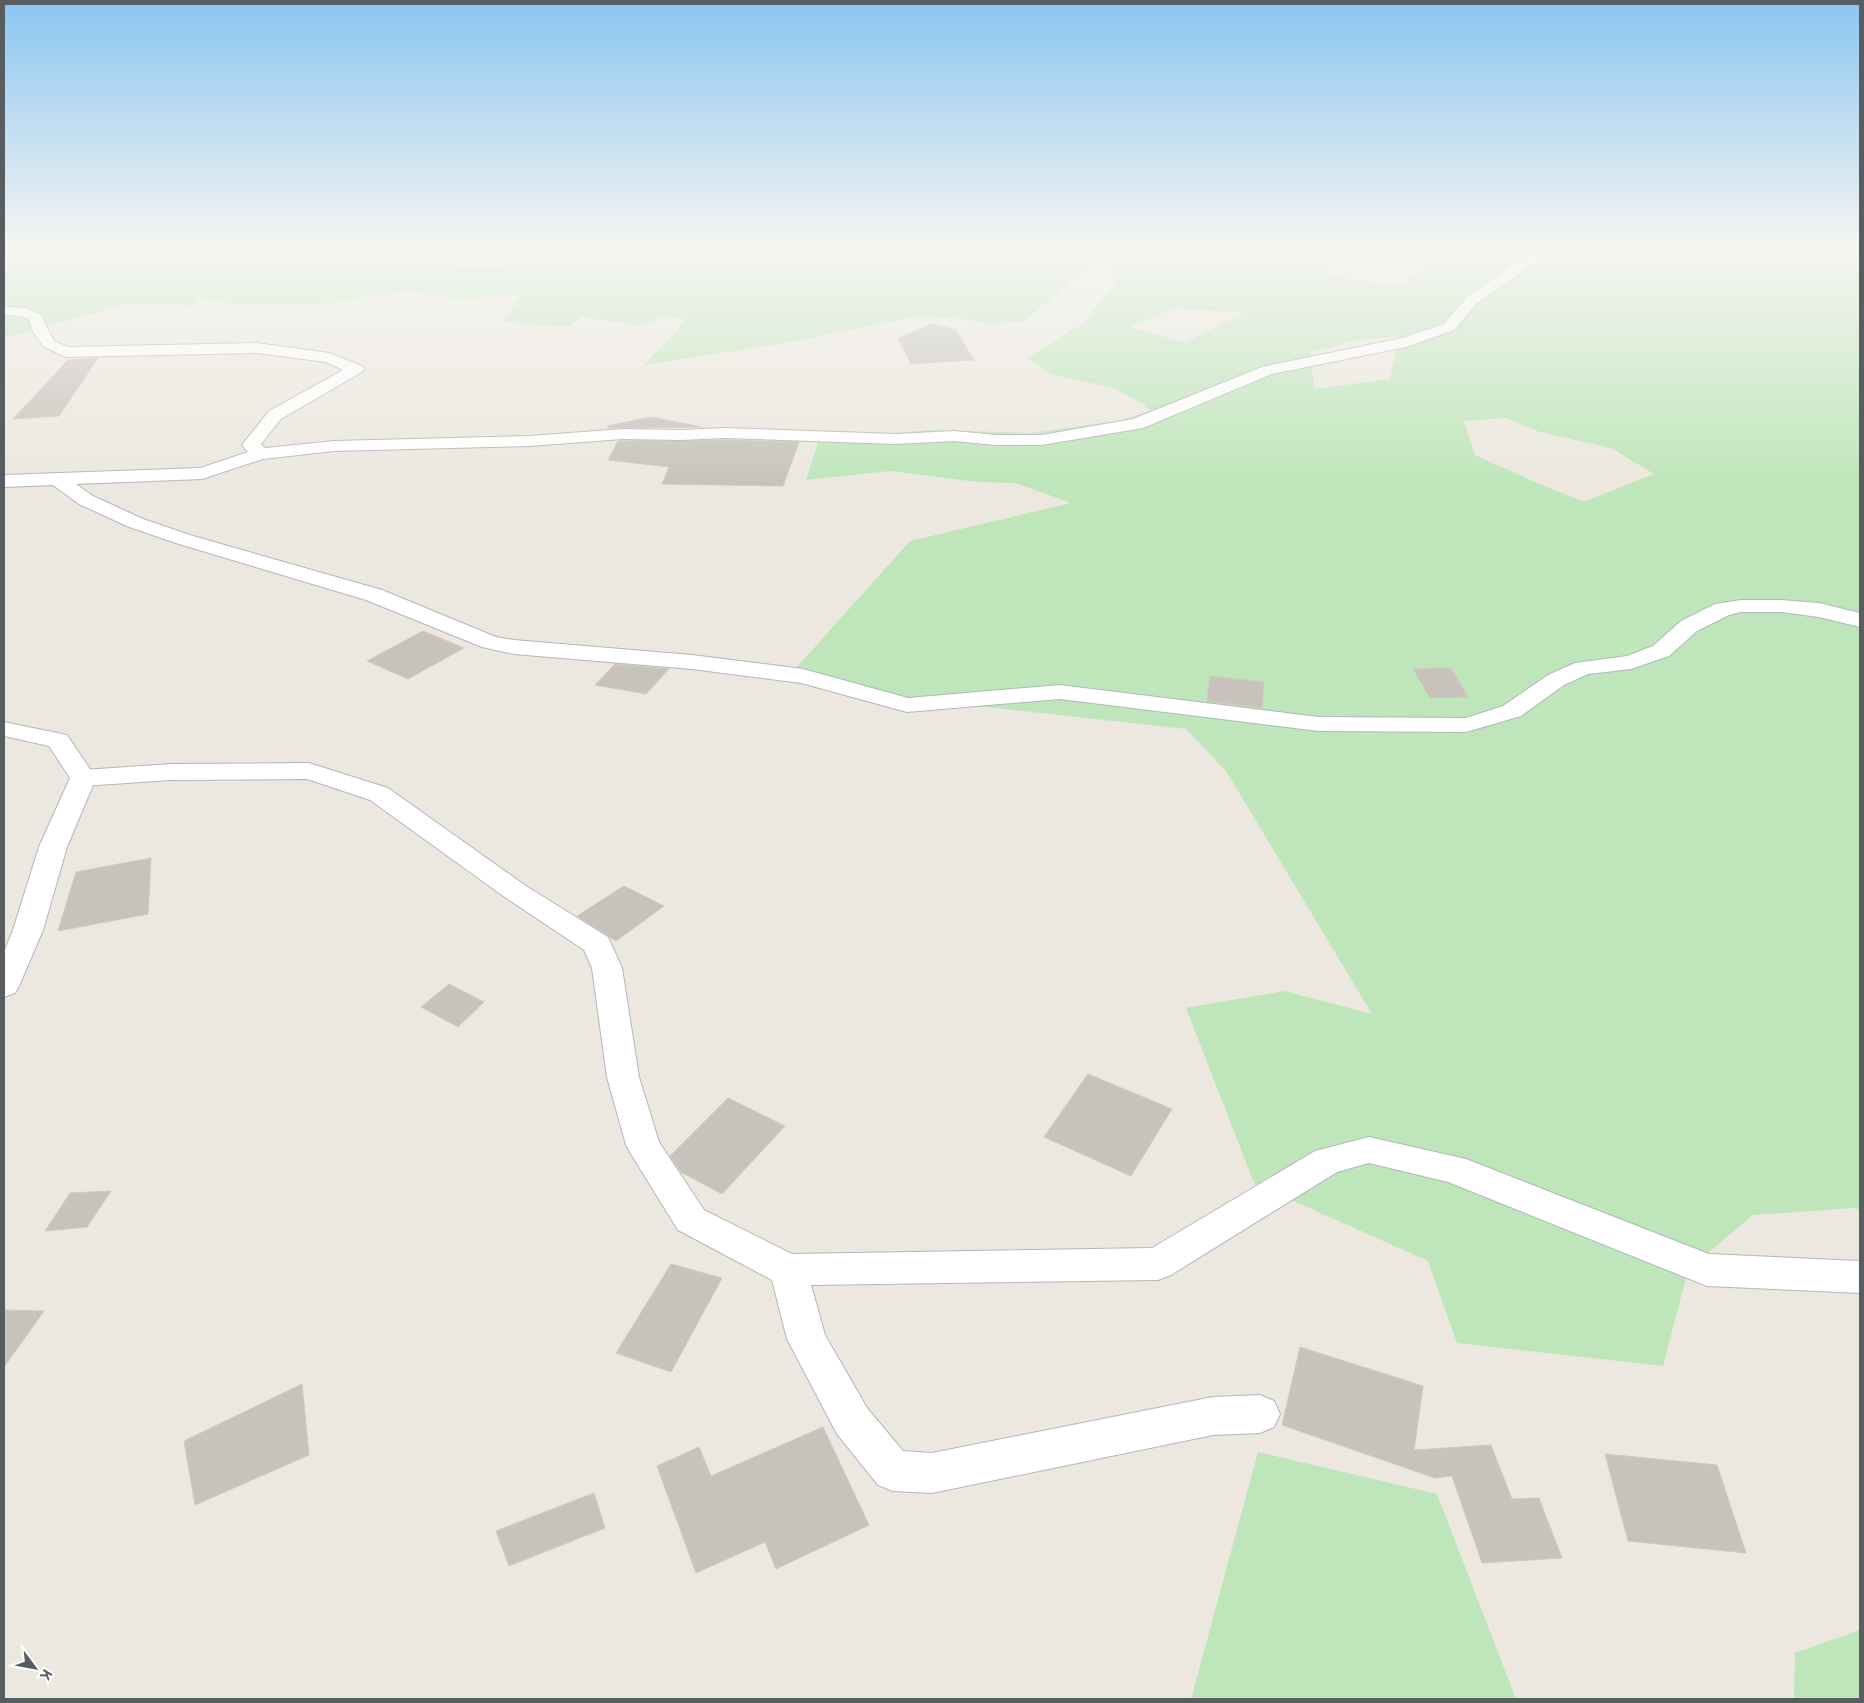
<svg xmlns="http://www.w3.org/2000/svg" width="1864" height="1703" font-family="'Public Sans',sans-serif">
  <rect width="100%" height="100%" fill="#ece8df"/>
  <path fill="#bee6ba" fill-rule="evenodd" d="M4,245h1353l-23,8 -8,22 73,11 30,-22 -8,-19h439v966l-4,-3 -103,7 -65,55 -25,96 -206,-23 -29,-82 -174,-78 -68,-175 98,-17 88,23 -146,-243 -40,-42 -309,-34 -81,-27 114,-127 161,-38 -56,-20 -38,-1 -87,-11 -84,9 13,-40 110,-10 102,3 91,-13 28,-9 -8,-8 -30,-15 -62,-14 -23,-16 55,-34 33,-40 -5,-38 -85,75 -33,3 -32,-5 -40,-3 -123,25 -153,24 33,-34 8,-12 -19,-3 -24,10 -59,-9 -17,10 -63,-5 18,-27 -64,4 -50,-8 -78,12 -93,1 -35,-6 -7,8 -64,-3 -126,35zM470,247l15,3h38c-4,7 -9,14 -17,16 -11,4 -62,0 -75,-2zM1174,309l70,3h1l-60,31 -55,-16zM1400,336l-10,43 -75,10 -5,-31 1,-7 27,-5 14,-5zM1506,418l34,14 71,16 43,26 -70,28 -45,-18 -64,-29 -11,-34z
    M1258,1452l179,42 79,205h-325z
    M1860,1630v69h-66l1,-46z"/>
  <path fill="#c7c3bc" stroke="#d1c9bd" d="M933,324l23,6 18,30 -63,4 -13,-26z
    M98,358l-39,58 -46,3 55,-59z
    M651,417l51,10 -93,1 -2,-2z
    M725,440l74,2 -16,44 -121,-2 7,-17 -61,-7 10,-19z
    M423,631l41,17 -56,31 -41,-18z
    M615,664l54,5 -23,25 -51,-9z
    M1451,668l17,29 -38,1 -17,-29z
    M1210,676l54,6 -2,26 -55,-7z
    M151,858l-3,56 -90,17 18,-59z
    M624,886l40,20 -48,35 -39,-25z
    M449,984l35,18 -26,25 -37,-20z
    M1088,1074l84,35 -41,67 -87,-39z
    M728,1098l57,28 -63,68 -41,-22 -11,-16z
    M111,1191l-24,36 -42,4 25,-38z
    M671,1264l51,14 -51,94 -55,-19z
    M4,1310l40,1 -40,56z
    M1300,1347l123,39 -9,64 77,-5 21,54 27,-1 23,60 -80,5 -30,-87 -17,2 -153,-53z
    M302,1384l7,71 -114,50 -11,-64z
    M823,1427l46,98 -93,44 -11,-27 -69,31 -39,-107 42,-19 12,29z
    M1605,1454l112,11 29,88 -118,-12z
    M594,1493l11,35 -96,38 -13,-35z"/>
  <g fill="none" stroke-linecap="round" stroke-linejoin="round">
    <defs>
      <path id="minor" d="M1531,245h13l-7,16 -60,42 -23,27 -48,17 -134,27 -129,54 -101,17h-46l-42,-4 -58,3 -171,-6 -44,2 -58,-1 -94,7 -195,5 -71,8 -61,20 -126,5 17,12 50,23 50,17 189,54 114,47 18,3 178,15 111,14 105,29 152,-13 259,32 147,1 37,-12 45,-31 27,-12 52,-7 26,-10 28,-25 34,-17 26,-4h40l38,3 41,10v14l-41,-10 -38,-5h-40l-12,3 -32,16 -28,25 -38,13 -43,5 -24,11 -43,31 -55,16 -147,-1 -259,-32 -153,13 -106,-29 -109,-14 -178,-15 -32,-7 -116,-47 -187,-56 -50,-17 -50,-23 -26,-19 -49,2v-12l196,-7 48,-16 -6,-7 27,-34 74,-41 -17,-8 -69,-9 -191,4 -22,-10 -11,-15 -4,-13 -5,-2 -20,-3v-8l24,3 12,5 14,27 14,6 189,-4 72,10 33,13 2,3 -2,3 -81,47 -20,25 4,4 69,-7 195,-5 94,-7 58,1 44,-2 171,6 58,-3 42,4h46l91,-16 129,-52 140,-29 42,-14 23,-27 59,-41z
        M309,763l79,25 138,98 82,51 14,31 17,109 20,65 45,68 88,44 360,-6 163,-97 54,-14 97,22 243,95 151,7v32l-153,-7 -259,-104 -79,-19 -32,9 -166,103 -13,5 -347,5 14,50 42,73 36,43 29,2 281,-56 47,-2 14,6 6,13 -6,13 -14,6 -47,2 -281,58 -39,-2 -15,-6 -41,-51 -50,-95 -15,-59 -94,-50 -47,-76 -5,-9 -19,-68 -15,-109 -8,-18 -78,-52 -136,-98 -63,-21 -136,1 -88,6 -9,-3 -4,-5 4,-5 9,-3 88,-6z"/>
      <path id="tertiary" d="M4,722l63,13 29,43 -29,69 -24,83 -24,56 -4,7 -11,4v-45l9,-22 26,-83 31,-69 -21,-32 -45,-10z"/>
    </defs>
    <use href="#minor" stroke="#b2b7bb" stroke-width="2"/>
    <use href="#tertiary" stroke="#b2b7bb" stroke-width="2"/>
    <use href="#minor" fill="#fff" fill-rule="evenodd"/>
    <use href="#tertiary" fill="#fff" fill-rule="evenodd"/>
  </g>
  <linearGradient id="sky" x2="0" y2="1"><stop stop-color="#8ac5f1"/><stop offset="0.51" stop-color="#f6f5f1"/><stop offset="1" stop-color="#f6f5f1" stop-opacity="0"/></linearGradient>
  <rect width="1864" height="484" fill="url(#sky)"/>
  <rect width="1864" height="1703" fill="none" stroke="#585d61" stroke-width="10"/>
  <g transform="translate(35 1668) rotate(122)" stroke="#ffffff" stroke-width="4" paint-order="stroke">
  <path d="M0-4L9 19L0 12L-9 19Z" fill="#585d61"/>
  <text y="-8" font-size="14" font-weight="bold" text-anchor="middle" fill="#585d61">K</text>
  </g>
</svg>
